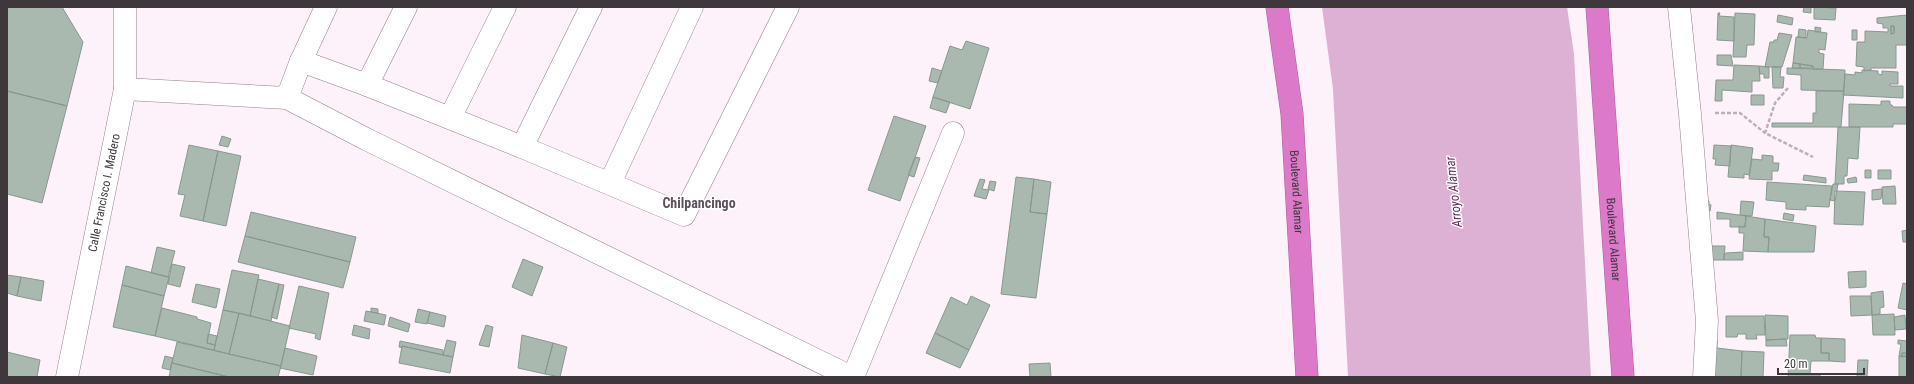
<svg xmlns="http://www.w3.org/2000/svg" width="1914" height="384" font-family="'Roboto Condensed',sans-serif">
  <rect width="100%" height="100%" fill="#fdf1fa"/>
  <path fill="#ddb1d3" d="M1322,7h245l7,47 17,323h-243l-15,-288z"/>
  <path fill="#a9b9b0" stroke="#88988f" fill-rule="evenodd" d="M7,7h55l21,35 -16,64 -60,-15z
    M1804,7h7v6l-8,-1z
    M1814,7l22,1 -1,12 -21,-1z
    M1718,13h2l-1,3 15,1v24l-17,-1z
    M1735,13l20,1 -1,31h-7l-1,12h-13z
    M1778,15l15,3 -1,7 -15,-3z
    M1907,15v30h-11v23h-25v2l-7,1v-4l-8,-1 1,-24h8v-11l23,1v-4h-5v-4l-6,-1v-5zM1891,26h3v7l-3,1z
    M1891,26h3v7l-3,1z
    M1815,27l6,1 -1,4h-5z
    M1799,29l7,1v8l-8,-1z
    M1808,30l19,3 -2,17 -6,-1v4l5,1 -1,15h-10v-3l-20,-3 3,-26 11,1z
    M1852,30h5v10h-5z
    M1779,33l13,2 -10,32h-17l5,-25h4v-2h3z
    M966,41l23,7 -19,61 -37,-12 17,-51 12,4z
    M1717,55h14l2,11 -16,-1z
    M1793,63l7,1v4h-8z
    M1800,64l13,2v2h-13z
    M1734,65l25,1 1,15h-8v11l-30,-2v11h-7l1,-21h17z
    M1759,66l10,1v11h-5v-4h-4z
    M1772,67h9l-1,10h4l-1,11h-10z
    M932,68l10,3 -4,12 -9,-2z
    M1787,68l58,2 -1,21 -43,-1v-15l-14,-1z
    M1862,70l16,1v3l4,1v-4l16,1v12h-8v2h13v12l-60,-3 2,-21 10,1v-3l7,1z
    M7,91l60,15 -25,97 -35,-9z
    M1816,91h28l-3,36h-69v-4h41v-10h3z
    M1751,95h13v10h-13z
    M933,97l17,5 -4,11 -16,-5z
    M1881,101h9v4h2l1,2h14v17h-14v3h-44v-23l32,1z
    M894,116l32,10 -26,75 -32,-11z
    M1838,127h22l-2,32 -10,-1 -1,18h-3v8h-9z
    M222,136l9,3 -3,8 -9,-2z
    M189,145l29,6 -15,70 -23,-5 5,-21 -7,-1z
    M1714,145l17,1 -1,20 -15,-1 1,-6h-3z
    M1731,145l22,3 -4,27 -5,-1v4l-16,-1z
    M218,151l23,5 -15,70 -23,-5z
    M1762,155l11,1v7h6l-1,8h-6v9l-23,-1 3,-20 10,1z
    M915,157l5,1 -6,19 -6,-2z
    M1865,170h6v8h-6z
    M1878,170h13v9h-13z
    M1804,175l22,3v5l-23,-3z
    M1016,177l18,2 -4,33 17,2 -11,84 -35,-4z
    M1856,177l1,5 -9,1 -1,-4z
    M980,179l5,1 -3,9 7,1 -3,9 -12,-3z
    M1034,179l17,3 -4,32 -17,-2z
    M990,181l6,1 -2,9 -6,-2z
    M1767,182l65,4 -3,21 -23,-1v4l-20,-1v-7l-20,-2z
    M1833,184h5l-3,17 -5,-1z
    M1895,186l1,18h-13l-1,-17z
    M1882,189l-1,10 -9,1v-10z
    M1835,191l30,1 -2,33 -29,-1z
    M1704,200l5,1v3l2,1 -1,6 -9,-1z
    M1741,201l13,1 -2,14 -12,-1z
    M251,212l105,25 -6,25 -105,-26z
    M1717,212l29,4 -1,11h-15v-8h-13z
    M1784,213l10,2 -1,6 -10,-2z
    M1746,216l19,3 -1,18h5l-1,15 -25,-1 1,-18h-5v-7l6,1z
    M1765,219l51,7 -2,26h-46l1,-15h-5z
    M1907,230v12h-4l-1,-11z
    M245,236l105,26 -7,26 -105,-26z
    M1707,246h18l-1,14h-17z
    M157,247l18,4 -7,26 -17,-4z
    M1743,252v8h-19v-6l2,-1z
    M523,259l20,8 -11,29 -20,-9z
    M172,264l13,3 -5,20 -12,-3z
    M126,266l43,11 -5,19 -42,-11z
    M232,270l27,5 -9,41 -27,-6z
    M1866,271v16l-17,1 -1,-16z
    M7,275l14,2 -4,19 -10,-3z
    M21,277l23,4 -3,20 -24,-5z
    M258,279l21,5 -8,37 -21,-5z
    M1903,283l4,1v26l-9,-2z
    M196,284l24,5 -4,19 -24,-6z
    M279,284l5,1 -7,34 -6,-2z
    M122,285l42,11 -9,40 -42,-9z
    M299,286l30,7 -9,47 -5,-2 1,-4 -27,-6z
    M1883,291l1,16 -4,1v6l-8,1 -1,-22z
    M971,296l19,9 -21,45 -34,-17 16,-36 16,8z
    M1850,296h21l1,19 -21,1z
    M162,308l35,9v2l14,4 -4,20 8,2 -1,5 -59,-14z
    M371,308l7,1v4l-7,-1z
    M418,309l12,3 -3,12 -12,-2z
    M223,310l16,3 -10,41 -15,-4z
    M366,311l20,4 -2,10 -20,-4z
    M430,312l16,4 -2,11 -17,-4z
    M239,313l51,13 -9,40 -52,-12z
    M1894,314l1,21h-22l-1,-20z
    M1765,315l23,1v23l-22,1z
    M1905,315l1,14 -11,1 -1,-13z
    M1726,316h38l1,19h-9l1,4h-11v-5h-8l-1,3h-11z
    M390,317l20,7 -2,8 -20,-6z
    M354,325l16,4 -1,10 -17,-4z
    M486,325l7,2 -4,20 -10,-2z
    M935,333l34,17 -9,18 -34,-15z
    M208,334l9,2 -2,9 -8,-2z
    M522,335l31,8 -8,31 -27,-6z
    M1790,335h25l1,3h5v15h8v8h-18l-1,13h10v3h-32z
    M1821,338l24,1v23l-16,-1v-8h-8z
    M1786,339l1,7h-21v-6z
    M447,340l9,2 -3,15 -10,-2z
    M1707,340h10v8l25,3 -1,26h-37z
    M1898,340l9,1v12h-5v4l-3,-1 2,-12h-3z
    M400,341l43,9v5l-41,-9v2l-3,-1z
    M177,342l104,24 -3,11h-49l-57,-14z
    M553,343l14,4 -7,30 -15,-3z
    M402,346l51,11 -3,16 -51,-10z
    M285,348l32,8 -4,19 -33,-7z
    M1742,351l22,1 -1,25h-22z
    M7,352l33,8 -3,17h-30z
    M1902,353h5v3l-5,1z
    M165,356l8,2 -3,12 -8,-2z
    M1899,356h8v21h-8z
    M1858,360h10l-1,17h-10z
    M172,363l57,14h-60z
    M1050,363l1,14h-21l-1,-13z"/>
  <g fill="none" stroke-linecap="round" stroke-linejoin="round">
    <defs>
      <g id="minor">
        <path d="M1679,7l11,107 17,207 -3,56"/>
        <path d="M301,61l66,24 155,62 69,-140"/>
        <path d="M367,85l39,-78"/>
        <path d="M125,89l162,9 14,-37 25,-54"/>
        <path d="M287,98l79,41 485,238"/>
        <path d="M450,118l55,-111"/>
        <path d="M522,147l162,68 104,-208"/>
        <path d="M610,183l82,-176"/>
        <path id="s1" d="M67,377l58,-288v-82"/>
        <path d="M853,377l100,-244"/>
      </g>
      <g id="highway">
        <path id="s2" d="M1277,7l15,107 15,263"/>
        <path id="s3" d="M1597,7l26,370"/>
      </g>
    </defs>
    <use href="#minor" stroke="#90828d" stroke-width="23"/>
    <use href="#highway" stroke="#a56298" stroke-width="23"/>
    <path stroke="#bab0b8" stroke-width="2.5" stroke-dasharray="4 2" stroke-linecap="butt" d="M1788,88l-13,15 -10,30 48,24
      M1715,113h25l25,20"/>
    <use href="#minor" stroke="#fff" stroke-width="22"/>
    <use href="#highway" stroke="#dc79c9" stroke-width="22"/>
  </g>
  <g text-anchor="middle" stroke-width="3" stroke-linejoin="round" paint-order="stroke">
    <g font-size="12" fill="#3e383d" stroke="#fff">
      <text dy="4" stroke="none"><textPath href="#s2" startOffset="186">Boulevard Alamar</textPath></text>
      <text dy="4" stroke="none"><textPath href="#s1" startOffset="188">Calle Francisco I. Madero</textPath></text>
      <text dy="4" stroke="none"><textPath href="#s3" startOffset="233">Boulevard Alamar</textPath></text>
    </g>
    <g font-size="13" font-style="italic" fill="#5f2a56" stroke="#fff">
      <text transform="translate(1453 192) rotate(-96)" y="5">Arroyo Alamar</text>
    </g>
    <g font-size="14" font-weight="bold" fill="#5e515a" stroke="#fff">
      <text x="699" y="208">Chilpancingo</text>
    </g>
  </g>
  <rect width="1914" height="384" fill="none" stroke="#3e383d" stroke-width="16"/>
  <path d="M1778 368v6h86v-6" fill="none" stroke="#3e383d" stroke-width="2"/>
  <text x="1784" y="368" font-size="12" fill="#3e383d" stroke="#ffffff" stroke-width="3" paint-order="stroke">20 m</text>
</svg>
